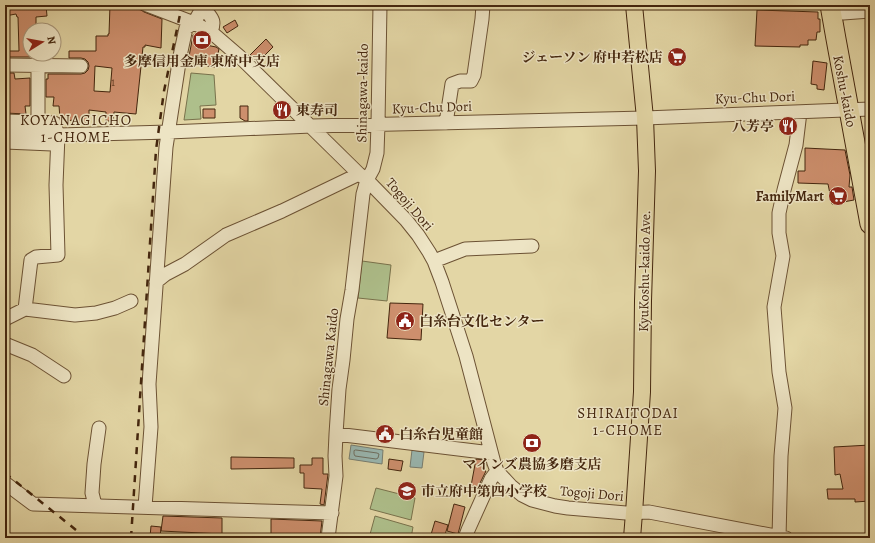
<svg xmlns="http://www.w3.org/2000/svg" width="875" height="543" font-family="Alegreya,'Noto Serif JP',serif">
  <rect width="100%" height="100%" fill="#e3d6a5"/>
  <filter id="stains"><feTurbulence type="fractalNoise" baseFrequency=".005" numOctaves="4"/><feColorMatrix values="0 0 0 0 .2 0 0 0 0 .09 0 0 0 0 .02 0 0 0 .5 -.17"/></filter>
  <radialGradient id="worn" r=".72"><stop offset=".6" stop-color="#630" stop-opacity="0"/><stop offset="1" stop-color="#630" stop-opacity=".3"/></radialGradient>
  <path fill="#aebf8b" stroke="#79724c" d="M191,73l23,2 2,30 -16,1 1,13 -17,1z
    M362,261l29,4 -4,36 -29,-3z
    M376,488l39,10 -4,22 -41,-11z
    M375,516l38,11 -2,11h-42z"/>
  <path fill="#99b7b1" stroke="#777d70" d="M351,445l32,5 -1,14 -33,-5z
    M412,450l12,2 -2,16 -12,-1z"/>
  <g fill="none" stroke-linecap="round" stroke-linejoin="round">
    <path stroke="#6e6e60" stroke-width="1" d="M356,450l21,3 2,1 -1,4 -2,1 -21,-3 -1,-2v-3z"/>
  </g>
  <path fill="#cd8f6d" stroke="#44260e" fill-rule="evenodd" d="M5,5h41l1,11 -11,1v13h-6v27h-21v-6h10l-1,-34h-1l-1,-3 -11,2z
    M110,5h14l17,5 3,2 18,7 -1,29 -16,-3v2h-2l-7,67 -22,-2 -1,9h-7v-9l-17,-2v13h-14v-3l-13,1 -2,-3 -1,-12h-6l1,-9h-8v-18h2v-5h33l4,-1 3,-3 1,-4 -1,-4 -3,-3 -4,-1h-12v-7h27v-15h12v-2h1zM95,66l17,2 -2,24 -16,-1z
    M757,10l61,2v7h2v13h-3l-1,8h-8v5h-8v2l-45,-1z
    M235,20l3,6 -11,7 -4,-6z
    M193,35l13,4h1l-1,6 10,2 3,2 -4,18 -8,-1v-1l-19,-3z
    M266,39l7,8 -16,16 -7,-8z
    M813,61l14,2 -3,27 -7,-1v-4l-6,-1z
    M5,73h9l1,6 15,-1v28h-5l1,8 -21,-1z
    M240,106h8v15h-3l-5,-3z
    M203,109h12v9h-12z
    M805,148l40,2 5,25 -1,12h3l2,13 -22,4 -4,-20 -30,-1v-12h7z
    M390,303l33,1 -2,36 -34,-2z
    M870,445v56l-15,1v-3h-27l-1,-10h16l-3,-15 -5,1 -1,-28z
    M231,457l63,1v10l-63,1z
    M312,458h11v16h5l-4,31 -4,-1 2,-15 -18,-1v-15h-4v-8h12z
    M389,459l14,2 -2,10 -13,-2z
    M476,459l9,1 1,3 -1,8h1l-8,16 -7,-1z
    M454,504l11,3 -7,27 -11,-3z
    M163,516l59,2v16l-61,-3z
    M271,519l51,2 -2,17h-49z
    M435,521l13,4 -4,13h-14z
    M151,526l10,1 -1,11 -10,-1z"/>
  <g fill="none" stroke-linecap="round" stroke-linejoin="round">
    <defs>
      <path id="minor" d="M147,5l47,18 17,9 29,25 119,117 8,6 39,40 12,15 11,17 5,9 8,21 24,74 28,107 3,8 14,15 11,9 10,5 23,6 13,2 58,5 23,-1 137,26
        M203,7c8,11 13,12 8,25
        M843,13l27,-2
        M5,65l76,1
        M5,121l33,1
        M446,123l6,-39 8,-3h11l3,-6 8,-56 1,-14
        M5,132l53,3 111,-3 143,-6 333,-8 225,-9
        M5,142l47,2 6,-9
        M434,261l31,-12 67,-3
        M156,282l10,-8 19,-10 41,-29 56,-24 77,-37
        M25,309l6,-49 5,-3 22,-2 -2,-70 2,-50 -4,-12 -16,-1v-56
        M5,319l20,-10 50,6 21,-2 19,-5 16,-7
        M5,344l27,11 32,21
        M336,434l155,19
        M5,483l28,21 299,9
        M95,505l-3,-12 2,-29 5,-36
        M145,507l6,-80 -2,-43 17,-237 14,-91 6,-28 8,-5 10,-18
        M328,538l8,-62 -1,-20 1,-22 3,-45 4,-29 4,-41 5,-29 11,-96 4,-14 6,-11 4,-16 1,-29 2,-119
        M465,538l3,-8 23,-51 6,-8
        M779,538l2,-82 4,-48 -6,-36 -5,-65 9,-51 -4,-23v-20l5,-23 12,-45 4,-33"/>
      <path id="major" d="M632,538l2,-25 8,-121 1,-91 4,-130 -2,-53 -11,-113"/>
      <path id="highway" d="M830,5l6,34 34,185"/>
    </defs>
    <use href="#minor" stroke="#6c5234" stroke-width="15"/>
    <use href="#major" stroke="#44260e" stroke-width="18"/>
    <use href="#highway" stroke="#44260e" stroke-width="21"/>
    <use href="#minor" stroke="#ede4c4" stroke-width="13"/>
    <use href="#major" stroke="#e3d6a5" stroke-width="16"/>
    <use href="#highway" stroke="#e3d6a5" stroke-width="19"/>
    <path stroke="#44260e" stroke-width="2.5" stroke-dasharray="7 7" stroke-linecap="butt" d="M5,473l81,65
      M131,538l25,-388 8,-59 18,-86"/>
  </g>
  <defs>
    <symbol id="bank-disc" viewBox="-11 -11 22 22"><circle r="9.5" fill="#8f2418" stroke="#ede4c4"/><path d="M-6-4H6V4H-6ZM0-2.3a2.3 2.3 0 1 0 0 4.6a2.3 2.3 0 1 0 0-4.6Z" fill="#fff"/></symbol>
    <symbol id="supermarket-disc" viewBox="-11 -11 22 22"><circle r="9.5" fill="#8f2418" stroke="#ede4c4"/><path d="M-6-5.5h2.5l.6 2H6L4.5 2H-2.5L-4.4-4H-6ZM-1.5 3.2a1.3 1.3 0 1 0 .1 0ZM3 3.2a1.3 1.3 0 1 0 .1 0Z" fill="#fff"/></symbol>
    <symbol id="restaurant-disc" viewBox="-11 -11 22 22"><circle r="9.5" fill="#8f2418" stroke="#ede4c4"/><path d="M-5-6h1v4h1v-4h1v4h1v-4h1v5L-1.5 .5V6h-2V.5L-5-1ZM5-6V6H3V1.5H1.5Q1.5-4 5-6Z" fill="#fff"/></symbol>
    <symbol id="civic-disc" viewBox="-11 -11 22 22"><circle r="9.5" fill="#8f2418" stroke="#ede4c4"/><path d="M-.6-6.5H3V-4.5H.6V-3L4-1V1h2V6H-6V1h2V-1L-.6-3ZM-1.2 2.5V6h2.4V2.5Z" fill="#fff"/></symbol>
    <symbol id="school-disc" viewBox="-11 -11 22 22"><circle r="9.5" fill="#8f2418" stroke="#ede4c4"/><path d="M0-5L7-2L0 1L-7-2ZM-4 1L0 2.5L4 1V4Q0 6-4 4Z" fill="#fff"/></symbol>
  </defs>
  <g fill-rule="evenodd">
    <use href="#bank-disc" x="191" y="29" width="22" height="22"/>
    <use href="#supermarket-disc" x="666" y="46" width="22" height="22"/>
    <use href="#restaurant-disc" x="271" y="99" width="22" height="22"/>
    <use href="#restaurant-disc" x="777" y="115" width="22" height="22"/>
    <use href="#supermarket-disc" x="827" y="185" width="22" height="22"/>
    <use href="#civic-disc" x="394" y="310" width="22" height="22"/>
    <use href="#civic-disc" x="374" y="423" width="22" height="22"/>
    <use href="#bank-disc" x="521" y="432" width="22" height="22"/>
    <use href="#school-disc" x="396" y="480" width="22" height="22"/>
  </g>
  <g text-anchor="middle" stroke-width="3" stroke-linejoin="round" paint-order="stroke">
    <g font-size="12" fill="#664026">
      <text x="113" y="86">1</text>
    </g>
    <g font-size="14" font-weight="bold" fill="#44260e" stroke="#ede4c4" text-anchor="start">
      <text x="663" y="62" text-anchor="end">ジェーソン 府中若松店</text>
      <text x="202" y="66" text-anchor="middle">多摩信用金庫 東府中支店</text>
      <text x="296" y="115">東寿司</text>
      <text x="774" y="131" text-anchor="end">八芳亭</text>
      <text x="824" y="201" text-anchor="end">FamilyMart</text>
      <text x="419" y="326">白糸台文化センター</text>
      <text x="399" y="439">白糸台児童館</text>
      <text x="532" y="469" text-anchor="middle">マインズ農協多磨支店</text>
      <text x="421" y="496">市立府中第四小学校</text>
    </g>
    <g font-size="14" fill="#44260e" stroke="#ede4c4">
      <text transform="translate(845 91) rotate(79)" y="5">Koshu-kaido</text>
      <text transform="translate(362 93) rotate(-89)" y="5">Shinagawa-kaido</text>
      <text transform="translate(755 97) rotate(-2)" y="5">Kyu-Chu Dori</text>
      <text transform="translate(432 107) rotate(-2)" y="5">Kyu-Chu Dori</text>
      <text transform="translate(410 204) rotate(49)" y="5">Togoji Dori</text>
      <text transform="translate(644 271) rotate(-89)" y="5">KyuKoshu-kaido Ave.</text>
      <text transform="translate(328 357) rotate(-84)" y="5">Shinagawa Kaido</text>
      <text transform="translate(592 493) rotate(5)" y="5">Togoji Dori</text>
    </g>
    <g font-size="15" letter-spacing="1" fill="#44260e" stroke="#ede4c4">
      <text x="76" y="125">KOYANAGICHO<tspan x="76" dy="17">1-CHOME</tspan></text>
      <text x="628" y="418">SHIRAITODAI<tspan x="628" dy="17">1-CHOME</tspan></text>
    </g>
  </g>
  <rect width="875" height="543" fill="none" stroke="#e3d6a5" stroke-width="20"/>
  <rect x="6" y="6" width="863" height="531" fill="none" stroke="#44260e" stroke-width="2"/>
  <rect x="10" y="10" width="855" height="523" fill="none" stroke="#44260e"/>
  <g transform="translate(42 42) rotate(79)"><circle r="19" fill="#ede4c4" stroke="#a9987b"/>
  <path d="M0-3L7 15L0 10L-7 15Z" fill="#8f2418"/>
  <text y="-6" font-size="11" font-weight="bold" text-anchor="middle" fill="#44260e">N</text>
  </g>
  <rect width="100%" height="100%" filter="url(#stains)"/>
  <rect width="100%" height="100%" fill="url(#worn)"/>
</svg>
